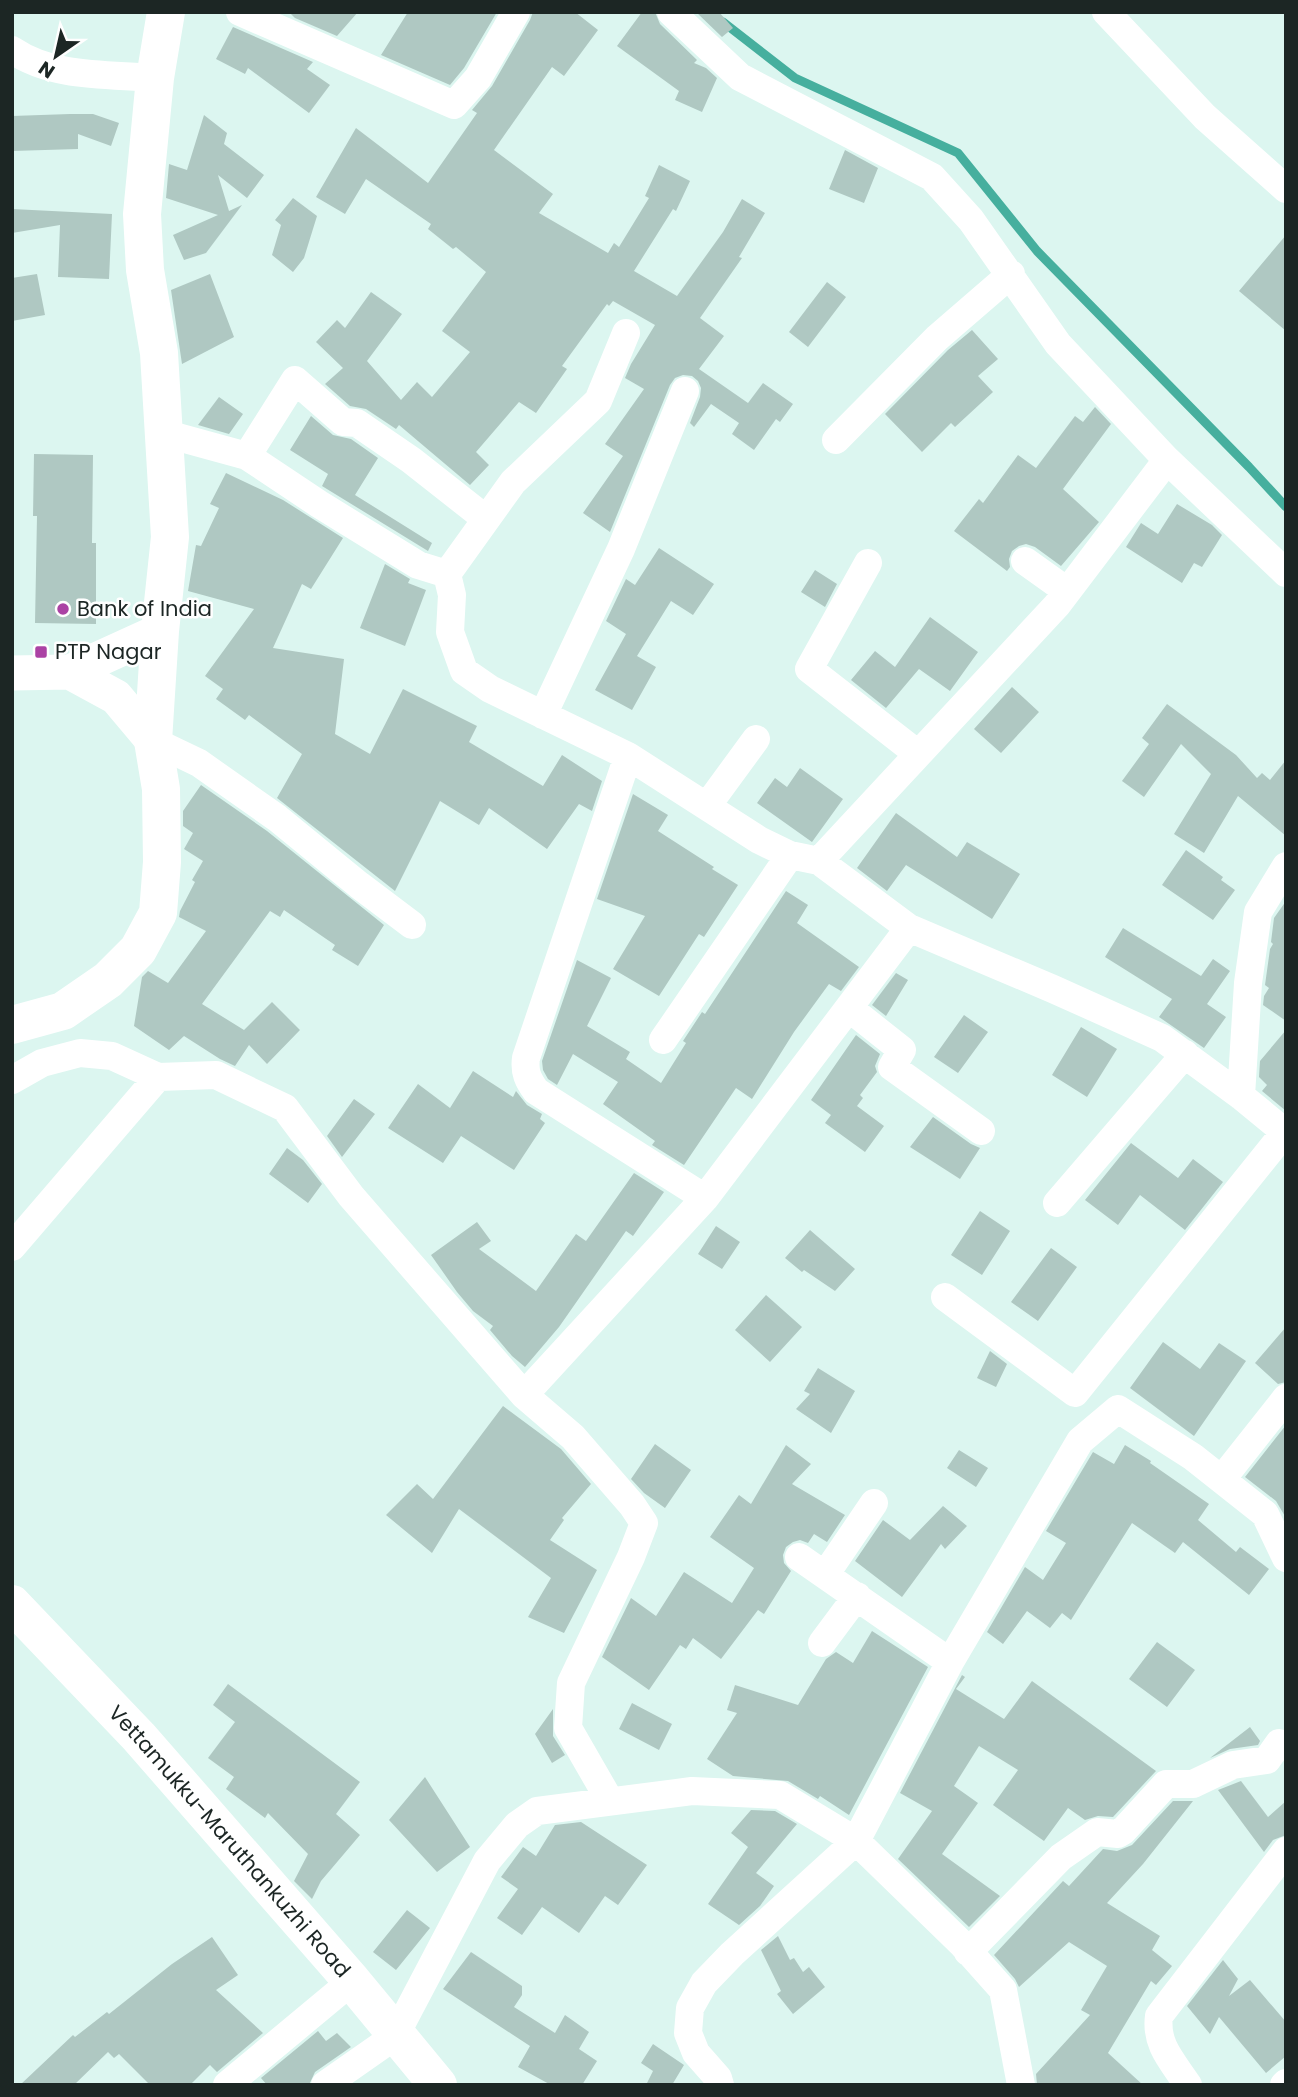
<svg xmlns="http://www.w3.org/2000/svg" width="1298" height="2097" font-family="Poppins,sans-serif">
  <rect width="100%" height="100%" fill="#dcf6f0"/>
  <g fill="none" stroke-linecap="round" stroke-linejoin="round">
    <path stroke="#46af9e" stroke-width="9" d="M723,22l72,56 163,75 79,98 212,216 37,40"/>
  </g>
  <path fill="#afc8c2" d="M289,12h69l-21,24 -42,-18z
    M408,12h89l-33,56 -14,17 -69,-30z
    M533,12h42l23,18 -34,46 -12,-9 -58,83 59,44 -14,19 69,40 6,-10 5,4 30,-49 -4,-2 14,-31 31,16 -14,30 -3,-2 -39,62 43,25 46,-64 19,-33 23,14 -26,44 3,1 -42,60 24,18 -25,33 49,34 15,-20 30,21 -13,18 -4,-3 -22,31 -22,-16 7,-11 -28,-19 -17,23 -4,-4 10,-26 1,-9 -3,-7 -6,-5 -9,-1 -8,3 -5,7 -60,147 -27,-19 40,-57 -18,-12 39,-55 -19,-11 6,-14 24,-39 -42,-24 -4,5 -2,-2 -45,62 5,3 -31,44 -17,-11 -43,50 13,13 -19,20 -71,-60 -3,4 -30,-20 -16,-3 -25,-22 18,-16 -27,-26 21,-22 8,8 26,-36 31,22 -35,47 34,39 16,-18 15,15 38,-45 -28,-21 44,-59 -30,-25 -3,2 -25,-20 3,-5 -65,-45 -21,35 -29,-17 40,-69 72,55 49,-70 -5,-3 20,-24 38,-66z
    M642,12h13l5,12 37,36 -3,3 12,5 11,10 -15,34 -27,-12 4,-9 -62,-45z
    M696,12h23l14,16 -11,9z
    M233,27l80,35 -6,7 23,16 -21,28 -61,-45 -3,6 -29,-15z
    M70,114h23l26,9 -8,23 -33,-12v15l-66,2v-35z
    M204,115l23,18 -3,11 40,31 -17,23 -29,-23 11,36 13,-6 -36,48 -22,7 -11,-25 45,-20 -52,-17 3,-34 18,6z
    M845,150l33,18 -14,35 -35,-14z
    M293,198l24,18 -13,42 -11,14 -21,-17 9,-30 -6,-5z
    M12,209l100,5 -3,65 -51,-2 2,-52 -48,8z
    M1286,235v96l-47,-40z
    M37,274l8,41 -33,6v-43z
    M210,274l24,63 -52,27 -11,-74z
    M827,282l19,15 -38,50 -19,-15z
    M972,330l26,29 -20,17 15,16 -38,35 -4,-4 -29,29 -37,-38 63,-64z
    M219,397l24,17 -14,20 -31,-9z
    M1095,407l16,17 -48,65 36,33 -38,44 -26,-19 -9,-3 -7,2 -7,5 -3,8 1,8 -3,4 -53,-40 25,-32 4,4 35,-48 18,13 39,-52 8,6z
    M311,416l22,19 18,4 27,19 -23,37 77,48 -4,8 -106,-65 6,-12 -38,-24z
    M34,454l59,1 -1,88h4v81l-61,-1 2,-107h-4z
    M226,473l57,27 60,38 -32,51 -9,-5 -29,64 71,11 -9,75 35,20 33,-65 74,37 -8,16 74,44 19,-31 40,26 -10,30 -13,-7 -32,45 -58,-41 -10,17 -39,-24 -45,90 -118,-93 25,-44 -53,-39 -4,5 -29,-21 7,-10 -18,-13 49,-67 -66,-18 8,-46 5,1 18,-38 -9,-4z
    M1177,504l35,21 10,10 -20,32 -8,-4 -12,20 -56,-36 15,-24 17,11z
    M659,548l55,36 -21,31 -22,-14 -34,55 19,11 -24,43 -37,-20 31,-56 -20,-13 20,-42 9,6z
    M385,564l25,15 -2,4 18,7 -21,56 -45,-18z
    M815,570l22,14 -12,23 -24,-15z
    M930,617l48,35 -28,39 -31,-22 -33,39 -35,-28 24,-29 20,16z
    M1012,687l27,25 -38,41 -27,-24z
    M1167,704l69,51 21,23 5,-5 8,7 16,-20v76l-48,-40 -34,57 -30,-19 37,-60 -30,-30 -37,53 -22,-16 27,-37 -7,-6z
    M800,768l43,31 -31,43 -55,-39 18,-25 12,9z
    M201,785l66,46 117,94 -26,41 -26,-16 3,-5 -51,-35 -4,7 -10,-6 -68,93 42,26 28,-28 28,28 -33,34 -18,-19 -14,21 -15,-7 -36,-23 -15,14 -35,-24 8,-49 6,-6 20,12 38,-52 -27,-14 1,-6 15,-29 -3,-2 11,-19 -19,-12 9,-16 -10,-7v-15z
    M633,794l35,21 -10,16 56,36 -2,2 26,16 -34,52 -5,-3 -40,62 -46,-27 32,-53 -48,-17z
    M896,813l61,44 10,-15 53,32 -28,45 -86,-54 -19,26 -30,-23z
    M1186,850l37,27 -2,3 14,10 -22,30 -51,-35z
    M786,891l22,14 -11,18 62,44 -18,24 -12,-7 -35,48 -42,67 -16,-11 -52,77 -32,-20 3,-4 -52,-37 15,-22 -45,-28 -16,31 -9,-6 -5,-9 -1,-9 35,-101 34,18 -24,48 43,26 -4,7 35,24 25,-40 -3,-2 19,-29 3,2z
    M1286,901v120l-23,-16 1,-9 5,-8 -4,-3 5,-36 3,-5 -2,-2 3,-24z
    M1123,928l78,48 12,-17 17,12 -23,33 19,13 -22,31 -45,-31 13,-18 -67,-42z
    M896,973l12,7 -22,36 -14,-11z
    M964,1015l24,17 -30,41 -24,-16z
    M1081,1027l36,22 -30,48 -35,-22z
    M1286,1030v81l-24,-20 5,-6 -8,-8 1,-16z
    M856,1035l24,19 -5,12 2,6 -17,23 3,3 -6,8 27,20 -19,26 -40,-29 6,-8 -20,-15z
    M473,1071l40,26 3,-6 11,14 15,9 -2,5 5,4 -31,47 -53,-34 -18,27 -55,-35 30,-44 32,24z
    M354,1099l21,15 -33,43 -15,-21z
    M933,1117l38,27 9,4 -20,31 -50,-32z
    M1131,1143l47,35 15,-19 30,23 -38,48 -45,-35 -22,30 -33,-25z
    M287,1148l16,12 19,24 -14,19 -39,-29z
    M634,1173l30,19 -31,44 -7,-5 -67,96 -34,40 -13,-11 -22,-26 3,-4 -20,-15 -16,-19 -26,-37 46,-33 14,19 -12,8 57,42 40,-57 10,7z
    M980,1211l30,20 -28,44 -31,-20z
    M716,1226l24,16 -18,27 -24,-15z
    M810,1230l45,39 -20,22 -31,-21 -2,2 -17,-14z
    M1051,1248l26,19 -39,54 -27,-19z
    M766,1295l36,32 -32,35 -35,-32z
    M1286,1327v55l-8,2 -23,-21z
    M1163,1342l37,27 19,-26 27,18 -52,75 -64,-48z
    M990,1351l17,13 -11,23 -19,-9z
    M818,1368l37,23 -24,42 -35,-24 14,-15 -6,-3z
    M503,1406l58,43 30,35 -29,34 2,2 -14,20 47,30 -33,63 -36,-16 23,-39 -92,-69 -27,44 -46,-38 31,-31 16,15z
    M1286,1425v93l-10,-17 -31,-24z
    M655,1444l36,26 -26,38 -21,-15 -13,-14z
    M786,1445l25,19 -19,20 53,31 -18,27 -13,-8 -6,9 -8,-3 -7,2 -7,5 -3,8 1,8 7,8 -27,43 -6,-4 -37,49 -28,-21 -7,11 -6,-4 -31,45 -47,-33 29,-59 25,18 28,-44 48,31 22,-35 -44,-31 29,-42 12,9z
    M1125,1445l26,16 -1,2 59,41 -11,16 38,32 4,-5 29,22 -20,26 -66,-53 -8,11 -43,-30 -61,97 -9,-7 -12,15 -23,-17 -24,33 -16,-12 38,-65 18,13 23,-37 -20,-12 47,-79 21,12z
    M959,1450l29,18 -12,19 -29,-19z
    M943,1506l24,20 -22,23 -4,-5 -39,53 -47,-36 28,-41 27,20z
    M872,1631l56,36 -79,148 -29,-19 -2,3 -30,-18 -55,-5 -26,-17 30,-46 -10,-3 8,-25 63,20 28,-46 10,-7 17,11z
    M1157,1642l38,28 -28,37 -38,-28z
    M962,1675l3,2 -9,12 48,30 28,-38 124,90 -43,46 -15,-1 -13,4 -17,-12 -24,33 -51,-36 25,-35 -39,-24 -25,40 24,17 -36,51 58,42 -31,31 -71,-68 34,-48 -32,-18z
    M228,1684l132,98 -24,32 24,21 -39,46 -9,18 -18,-18 14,-27 -40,-41 -3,5 -39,-29 8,-12 -26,-19 27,-36 -22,-17z
    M632,1703l40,21 -13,26 -40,-21z
    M553,1709v27l12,19 -13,8 -17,-29z
    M1250,1727l10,14 -2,4 -28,4 -20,9z
    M425,1777l45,70 -33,25 -48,-52z
    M1241,1781l27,36 18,-16v34l-13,5 -9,12 -46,-62z
    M1173,1801h20l-50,63 -36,39 53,33 -8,14 20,16 -16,19 -5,-4 -43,72 35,32h-106l-1,-11 54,-59 -9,-5 26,-44 -38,-24 -50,45 -4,-8 -21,-24 69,-74 6,5 34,-37 14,2 15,-6z
    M751,1810l24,1 22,13 -41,49 18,13 -14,20 -21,19 -31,-21 40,-57 -17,-14z
    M581,1822l66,43 -29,40 -13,-9 -26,37 -37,-26 -20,28 -25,-17 21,-29 -17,-12 22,-30 13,9 19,-31z
    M407,1910l23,18 -34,42 -23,-18z
    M778,1936l12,24 4,-2 9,14 6,-5 16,20 -32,27 -16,-20 4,-3 -20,-41z
    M212,1937l26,38 -22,15 47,43 -46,39 -7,-7 -20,20h-40l-31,-31 -5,4 -6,-6 -34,33h-54l53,-50 2,2 32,-25 2,2 63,-50z
    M471,1952l51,34v9l-8,12 41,26 10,-18 24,17 -10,17 18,12 -15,24h-31l-33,-18 12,-21 -87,-57z
    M1223,1960l15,19 -9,17 21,-16 36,42v34l-20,17 -47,-56 -9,17 -23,-28z
    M318,2031l8,10 11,-8 14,14 -36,25 -6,13h-42l-6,-7z
    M653,2044l31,21 -12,20h-26l7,-14 -12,-8z"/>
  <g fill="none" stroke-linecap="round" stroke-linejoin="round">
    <path stroke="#fff" stroke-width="28" d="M240,12l214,93 24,-27 38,-66
      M671,12l69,65 192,100 39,43 87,124 109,116 119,113
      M1106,12l99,105 81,72
      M12,50c41,28 95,24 143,28
      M163,433l84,23 72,48 99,61 29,9 5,21 -2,37 14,39 26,18 138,67 131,84 31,15 29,6 90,67 144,61 109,49 79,58 45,37
      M836,440l101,-102 74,-64
      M247,456l48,-76 48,42 14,1 54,37 75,59
      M1025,561l42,30
      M868,563l-59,106 109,85
      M447,574l66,-92 85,-81 28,-68
      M543,715l78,-166 64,-158
      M153,741l46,22 78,55 82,67 53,40
      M628,756l-102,302c-2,14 2,22 10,33l169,107
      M707,806l49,-67
      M819,861l238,-256 110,-145
      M849,1008l53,42 -10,17 89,64
      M663,1040l127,-185
      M12,1080l30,-17 38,-10 32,3 46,21 58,-2 69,33 66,88 173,199 49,42 59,68 12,18 -13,34 -60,126 -3,45 42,73
      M1241,1096l7,-113 10,-71 28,-46
      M1057,1203l128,-149
      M12,1247l146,-170
      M945,1297l130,96 210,-261
      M524,1395l181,-197 204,-270
      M1222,1479l64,-81
      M799,1557l151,105
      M825,1575l49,-72
      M822,1643l35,-47
      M968,1952l93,-95 36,-25 21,2 5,-3 43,-47h27l40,-19 34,-5 12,-17
      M227,2085l125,-104
      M325,2085l70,-49 92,-175 30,-36 20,-14 155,-20 88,4 76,46 106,103 41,46 18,95
      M720,2085l-2,-7 -22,-25 -8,-20 2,-25 14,-25 28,-29 124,-113 94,-179 130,-221 38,-32 75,48 72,57 21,44
      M1188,2085c-15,-23 -33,-40 -29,-69l127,-165
      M1284,2085l2,-2"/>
    <path stroke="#fff" stroke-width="35" d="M70,672l46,25 37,44
      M12,673l58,-1 90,-41"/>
    <g stroke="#fff" stroke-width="38">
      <path d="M12,1025l51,-14 45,-31 30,-30 20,-37 4,-51 -1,-73 -8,-48 7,-110 10,-94 -11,-184 -14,-83 -3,-56 13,-136 11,-66"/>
      <path id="s1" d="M12,1604l127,133 213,244 86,104"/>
    </g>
  </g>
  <g fill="#ab42a4" stroke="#fff" stroke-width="2.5">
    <circle cx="63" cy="609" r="7"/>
    <rect x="34" y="645" width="14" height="14" rx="3.5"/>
  </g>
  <g text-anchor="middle" stroke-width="5" stroke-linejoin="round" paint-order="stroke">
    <g font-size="21" fill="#1c2624" stroke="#fff" text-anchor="start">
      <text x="77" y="616">Bank of India</text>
      <text x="55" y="659">PTP Nagar</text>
    </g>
    <g font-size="21" fill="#1c2624" stroke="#fff">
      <text dy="7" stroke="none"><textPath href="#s1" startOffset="322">Vettamukku-Maruthankuzhi Road</textPath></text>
    </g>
  </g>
  <rect width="1298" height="2097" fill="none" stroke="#1c2624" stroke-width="28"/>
  <g transform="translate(56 56) rotate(214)" stroke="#ffffff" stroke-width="5" paint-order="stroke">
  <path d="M0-5L12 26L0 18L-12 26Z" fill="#1c2624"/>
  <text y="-10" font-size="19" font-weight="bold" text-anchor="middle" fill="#1c2624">N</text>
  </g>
</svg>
